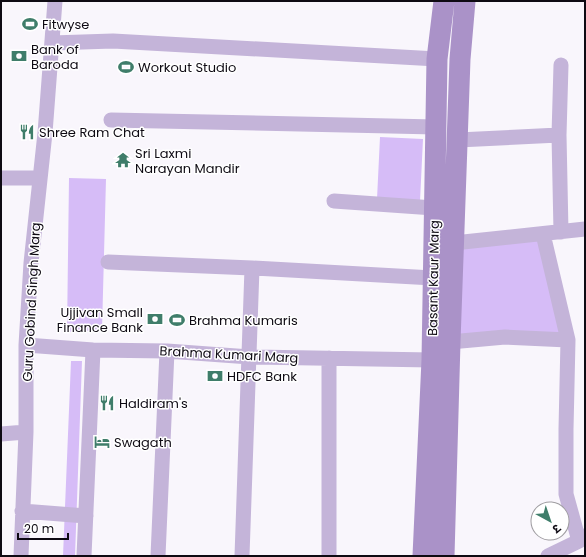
<svg xmlns="http://www.w3.org/2000/svg" width="586" height="557" font-family="Poppins,'Noto Sans Devanagari',sans-serif">
  <rect width="100%" height="100%" fill="#f9f6fc"/>
  <path fill="#d6bcf7" d="M380,137l43,2 -3,62 -43,-2z
    M69,178l37,1 -4,151 -35,2z
    M543,234l25,106 -117,-6 3,-91z
    M71,361h11l-7,195h-12z"/>
  <g fill="none" stroke-linecap="round" stroke-linejoin="round">
    <path stroke="#c4b4d9" stroke-width="15" d="M52,43l61,-2 324,18
      M111,120l325,7
      M458,140l101,-5
      M1,178h39
      M334,201l100,7
      M561,232l-2,-97 2,-70
      M543,234l25,106 -2,89v65l13,47
      M454,243l131,-14
      M108,262l144,6 181,10
      M450,342l55,-5 63,3
      M26,345l67,5 74,1 83,6 182,3
      M329,358v198
      M1,434l25,-2
      M22,511l64,5
      M21,556l5,-124v-87l5,-82 14,-130 10,-132
      M84,556l9,-206
      M158,556l9,-205
      M242,556l10,-288
      M548,556l31,-15 6,-5"/>
    <path stroke="#aa92c8" stroke-width="21" d="M423,556l9,-196 5,-301 7,-58
      M444,556l6,-214 10,-283 5,-58"/>
  </g>
  <defs>
    <symbol id="stadium-bare" viewBox="-9 -9 18 18"><path d="M0-5a6.5 5 0 1 0 0 10a6.5 5 0 1 0 0-10ZM-3.5-1.8h7v3.6h-7Z" fill="#3f7d6a" stroke="#fff" stroke-width="2.5" paint-order="stroke"/></symbol>
    <symbol id="bank-bare" viewBox="-9 -9 18 18"><path d="M-6-4H6V4H-6ZM0-2.3a2.3 2.3 0 1 0 0 4.6a2.3 2.3 0 1 0 0-4.6Z" fill="#3f7d6a" stroke="#fff" stroke-width="2.5" paint-order="stroke"/></symbol>
    <symbol id="restaurant-bare" viewBox="-9 -9 18 18"><path d="M-5-6h1v4h1v-4h1v4h1v-4h1v5L-1.5 .5V6h-2V.5L-5-1ZM5-6V6H3V1.5H1.5Q1.5-4 5-6Z" fill="#3f7d6a" stroke="#fff" stroke-width="2.5" paint-order="stroke"/></symbol>
    <symbol id="temple-bare" viewBox="-9 -9 18 18"><path d="M0-6L5-2H3V0L6.5 2.5H4V6H1.5V3h-3V6H-4V2.5H-6.5L-3 0V-2H-5Z" fill="#3f7d6a" stroke="#fff" stroke-width="2.5" paint-order="stroke"/></symbol>
    <symbol id="hotel-bare" viewBox="-9 -9 18 18"><path d="M-6-4.5h1.5V1H6V5H4.5V3h-9V5H-6ZM-4 0a1.8 1.8 0 1 1 3.6 0ZM.5 0V-2.5h3Q6-2.5 6 0Z" fill="#3f7d6a" stroke="#fff" stroke-width="2.5" paint-order="stroke"/></symbol>
  </defs>
  <g fill-rule="evenodd">
    <use href="#stadium-bare" x="19" y="13" width="22" height="22"/>
    <use href="#bank-bare" x="8" y="45" width="22" height="22"/>
    <use href="#stadium-bare" x="115" y="56" width="22" height="22"/>
    <use href="#restaurant-bare" x="16" y="121" width="22" height="22"/>
    <use href="#temple-bare" x="112" y="149" width="22" height="22"/>
    <use href="#bank-bare" x="144" y="308" width="22" height="22"/>
    <use href="#stadium-bare" x="166" y="309" width="22" height="22"/>
    <use href="#bank-bare" x="204" y="365" width="22" height="22"/>
    <use href="#restaurant-bare" x="96" y="392" width="22" height="22"/>
    <use href="#hotel-bare" x="91" y="431" width="22" height="22"/>
  </g>
  <g text-anchor="middle" stroke-width="3" stroke-linejoin="round" paint-order="stroke">
    <g font-size="13" fill="#0e0a13" stroke="#fff" text-anchor="start">
      <text x="42" y="29">Fitwyse</text>
      <text x="31" y="54">Bank of<tspan x="31" dy="15">Baroda</tspan></text>
      <text x="138" y="72">Workout Studio</text>
      <text x="39" y="137">Shree Ram Chat</text>
      <text x="135" y="158">Sri Laxmi<tspan x="135" dy="15">Narayan Mandir</tspan></text>
      <text x="143" y="317" text-anchor="end">Ujjivan Small<tspan x="143" dy="15">Finance Bank</tspan></text>
      <text x="189" y="325">Brahma Kumaris</text>
      <text x="227" y="381">HDFC Bank</text>
      <text x="119" y="408">Haldiram's</text>
      <text x="114" y="447">Swagath</text>
    </g>
    <g font-size="13" fill="#0e0a13" stroke="#fff">
      <text transform="translate(433 278) rotate(-89)" y="5">Basant Kaur Marg</text>
      <text transform="translate(31 302) rotate(-87)" y="5">Guru Gobind Singh Marg</text>
      <text transform="translate(229 354) rotate(3)" y="5">Brahma Kumari Marg</text>
    </g>
  </g>
  <rect width="586" height="557" fill="none" stroke="#0e0a13" stroke-width="4"/>
  <g transform="translate(550 521) rotate(140)"><circle r="19" fill="#ffffff" stroke="#9f9da1"/>
  <path d="M0-3L7 15L0 10L-7 15Z" fill="#3f7d6a"/>
  <text y="-6" font-size="11" font-weight="bold" text-anchor="middle" fill="#0e0a13">उ</text>
  </g>
  <path d="M18 533v6h50v-6" fill="none" stroke="#0e0a13" stroke-width="2"/>
  <text x="24" y="533" font-size="12" fill="#0e0a13" stroke="#ffffff" stroke-width="3" paint-order="stroke">20 m</text>
</svg>
